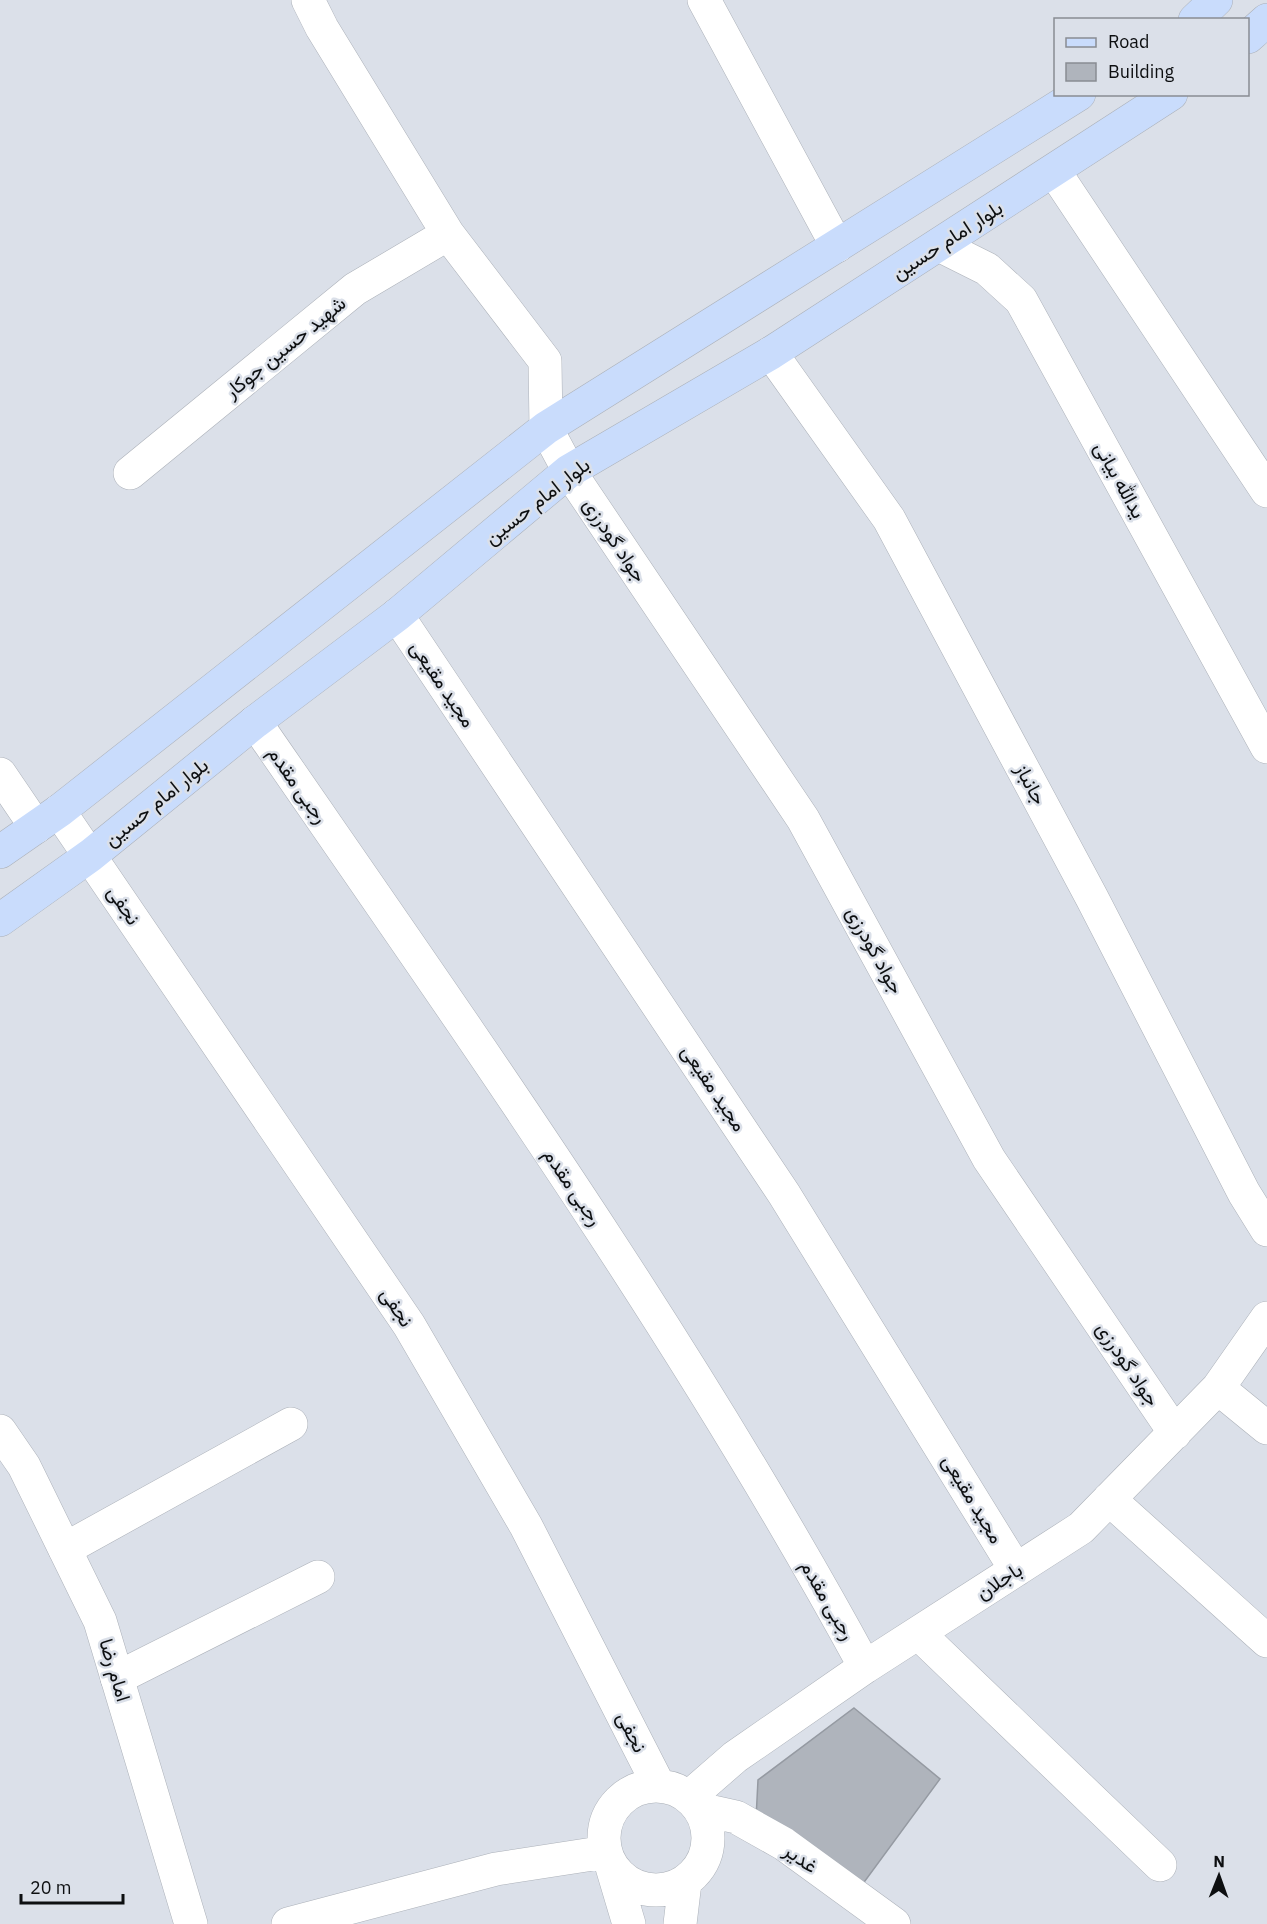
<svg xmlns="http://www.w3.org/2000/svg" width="1267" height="1924" font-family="'IBM Plex Sans',Vazirmatn,sans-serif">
  <rect width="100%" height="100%" fill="#dbe0e9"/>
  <path fill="#afb4bc" stroke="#959aa2" stroke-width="1.5" d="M854,1708l86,71 -78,106 -106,-66 2,-39z"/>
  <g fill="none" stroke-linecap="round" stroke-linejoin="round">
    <defs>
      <path id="minor" d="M308,0l14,28 126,206 97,127 1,67 23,43 234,348 186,340 186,274
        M704,0l133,246
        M1054,171l213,320
        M939,245l48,24 34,31 246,447
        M771,353l118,166 203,379 152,295 23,37
        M130,473l225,-184 93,-55
        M397,615l387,579 232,376
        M255,722c213,309 431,615 610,945
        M0,774l36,53
        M59,811l350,514 117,201 133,260
        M1218,1388l49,40
        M1109,1499l158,142
        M65,1549l226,-125
        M918,1633l242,232
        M117,1678l201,-101
        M604 1838a52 52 0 1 1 104 0a52 52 0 1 1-104 0Z
        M689,1797l46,-40 130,-90 216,-139 137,-140 49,-70
        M700,1809l36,8 48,27 110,80
        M612,1867l17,57
        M288,1924l208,-55 110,-17
        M680,1924l5,-42"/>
      <path id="tertiary" d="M0,1431l24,35 76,155 91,303"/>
      <path id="secondary" d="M1195,20l21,-20
        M1248,37l19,-17
        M0,852l59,-41 487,-383 533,-334
        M0,920l91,-65 164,-133 142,-107 172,-144 202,-118 400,-259"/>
    </defs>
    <use href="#minor" stroke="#acb1b9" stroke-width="34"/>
    <use href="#tertiary" stroke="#acb1b9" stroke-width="34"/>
    <use href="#secondary" stroke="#acb1b9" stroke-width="34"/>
    <use href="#minor" stroke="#fff" stroke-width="33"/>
    <use href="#tertiary" stroke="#fff" stroke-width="33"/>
    <use href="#secondary" stroke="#c9dcfc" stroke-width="33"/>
  </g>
  <g text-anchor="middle" stroke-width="5" stroke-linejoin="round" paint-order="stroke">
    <g font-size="20" fill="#0d0f11" stroke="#dbe0e9">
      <text transform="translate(947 240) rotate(-33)" y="7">بلوار امام حسین</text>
      <text transform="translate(285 347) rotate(-39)" y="7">شهید حسین جوکار</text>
      <text transform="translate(1120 480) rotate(61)" y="7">یدالله بیانی</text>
      <text transform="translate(537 501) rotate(-38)" y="7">بلوار امام حسین</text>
      <text transform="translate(615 540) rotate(56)" y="7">جواد گودرزی</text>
      <text transform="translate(443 684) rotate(56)" y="7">مجید مقیعی</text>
      <text transform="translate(1031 784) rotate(62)" y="7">جانباز</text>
      <text transform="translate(298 785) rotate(55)" y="7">رجبی مقدم</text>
      <text transform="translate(156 802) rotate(-39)" y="7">بلوار امام حسین</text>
      <text transform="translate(124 905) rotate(56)" y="7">نجفی</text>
      <text transform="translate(875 950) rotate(61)" y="7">جواد گودرزی</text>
      <text transform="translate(714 1088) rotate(56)" y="7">مجید مقیعی</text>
      <text transform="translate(573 1187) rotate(56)" y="7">رجبی مقدم</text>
      <text transform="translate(397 1307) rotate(56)" y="7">نجفی</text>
      <text transform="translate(1128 1364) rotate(56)" y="7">جواد گودرزی</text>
      <text transform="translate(973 1499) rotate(59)" y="7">مجید مقیعی</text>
      <text transform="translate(999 1581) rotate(-33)" y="7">باجلان</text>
      <text transform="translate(828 1600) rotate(60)" y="7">رجبی مقدم</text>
      <text transform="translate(115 1670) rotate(73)" y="7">امام رضا</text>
      <text transform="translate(632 1732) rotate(63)" y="7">نجفی</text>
      <text transform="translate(801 1858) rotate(35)" y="7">غدیر</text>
    </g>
  </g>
  <rect x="1054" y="18" width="195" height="78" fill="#dbe0e9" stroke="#898c93" stroke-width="1.5"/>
  <rect x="1066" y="38" width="30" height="9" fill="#c9dcfc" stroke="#898c93" stroke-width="1.5"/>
  <text x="1108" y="48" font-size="18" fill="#0d0f11">Road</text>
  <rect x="1066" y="63" width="30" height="18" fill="#afb4bc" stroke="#898c93" stroke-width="1.5"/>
  <text x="1108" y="78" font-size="18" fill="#0d0f11">Building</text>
  <g transform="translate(1219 1876) rotate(1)" stroke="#dbe0e9" stroke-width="4.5" paint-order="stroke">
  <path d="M0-4.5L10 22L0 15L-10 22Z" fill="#0d0f11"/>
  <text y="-9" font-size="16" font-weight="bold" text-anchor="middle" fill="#0d0f11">N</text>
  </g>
  <path d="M21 1894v9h102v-9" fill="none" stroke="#0d0f11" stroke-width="3"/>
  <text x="30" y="1894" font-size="18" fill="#0d0f11" stroke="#dbe0e9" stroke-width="4.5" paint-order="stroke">20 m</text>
</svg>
